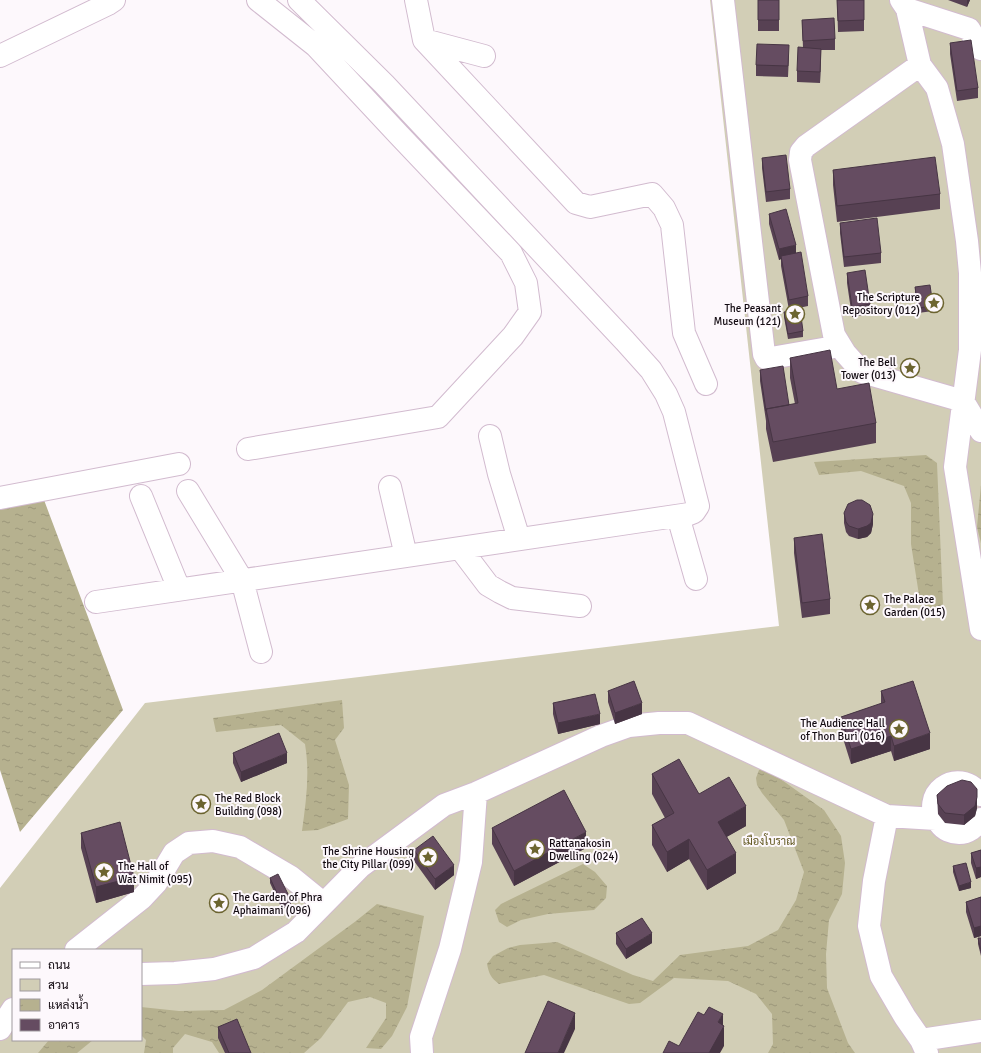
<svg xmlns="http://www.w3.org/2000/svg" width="981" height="1053" font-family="Signika,Sarabun,sans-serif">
  <defs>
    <pattern id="water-ripples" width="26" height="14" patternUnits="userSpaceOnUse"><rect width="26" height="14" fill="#b6b18f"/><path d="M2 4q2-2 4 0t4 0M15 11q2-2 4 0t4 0" fill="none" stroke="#9b977a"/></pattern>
  </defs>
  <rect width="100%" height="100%" fill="#fdf8fc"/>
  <path fill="#d2ceb6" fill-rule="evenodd" d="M710,0h271v1053h-981v-165l145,-185 634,-77zM13,950h128v90h-128z"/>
  <path fill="url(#water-ripples)" d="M926,455l11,8 6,142 -10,7 -7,-5 -7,-12 -8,-51v-41l-7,-17 -43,-15 -42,4 -5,-13z
    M981,485v58l-4,-16z
    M41,492l82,218 -103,122 -20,-62v-270z
    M342,700l2,28 -9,12 14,45 -1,34 -30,11 -16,1c4,-29 8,-58 3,-87l-24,-19 -65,7 -3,-14z
    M765,768l59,42 17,26 4,27 -3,31 -13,26 -3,34 1,34 21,55 7,10h-87l5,-9 -1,-30 -16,-20 -28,-13 -54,-3 -34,25 -11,1 -85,-29 -45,9c-8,-6 -10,-10 -12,-20l6,-8 15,-8 12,-3 37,-3 76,33 20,6 27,-26 68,-9 30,-16 18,-30 8,-28 -20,-52 -22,-27 -5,-8 -1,-7 3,-8z
    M583,864l12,8 12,14 -1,12 -12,12 -46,4 -27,6 -14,7 -8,-5 -4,-12 6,-6z
    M377,904l47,12 -17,91 -15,29 -11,13 -15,-1 20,-30v-15l-16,-6 -22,5 -27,36 -17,15h-85l-7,-11 -27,-8 -12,14v5h-29l2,-13 -5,-5v-28l38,4 45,-1 38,-20 94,-69z
    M49,1040h44l-16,13h-39z"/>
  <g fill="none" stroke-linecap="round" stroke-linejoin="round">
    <defs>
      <path id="minor" d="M416,0l8,40 152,163 14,4 62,-13 12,14 8,17 12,108 22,51
        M723,0l41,354 2,4h5l69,-12
        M901,0l6,9 13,56 17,23 16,56 14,97 3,32v77l-15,117 26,162
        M907,9l62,20 12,20
        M424,40l60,16
        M0,56l108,-52 6,-4
        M920,65l-114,81 -5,6 -1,8 34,175 11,18 17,19 101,29 18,30
        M490,436l9,38 20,65
        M248,449l190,-32 75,-81 17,-24 -4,-29 -15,-30 -112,-118 -83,-89 -58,-46
        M390,487l16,69
        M188,491l54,89 19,72
        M141,496l38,93
        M0,498l179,-34
        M678,516l18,63
        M460,548l28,37 12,7 12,6 68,8
        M96,602l593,-88 5,-2 4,-6 -24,-94 -8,-18 -15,-24 -26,-29 -241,-257 -85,-84
        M981,795c-24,-31 -64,1 -41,29 4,6 12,9 19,9 9,0 17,-6 22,-14
        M887,816l-13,65 -5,45 12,50 24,41 16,23 6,13
        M76,950l66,-52 14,-15 18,-30 15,-10 24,-2 27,6 51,30 32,26
        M141,974l34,-1 39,-4 40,-11 42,-26 64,-65 84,-62 32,-12 125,-57 28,-10 30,-3h29l199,93 49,3
        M0,1029l13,-20
        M921,1040l60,-9
        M422,1053l-1,-16 29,-88 21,-87 5,-69"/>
    </defs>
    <use href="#minor" stroke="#d2bbcf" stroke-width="24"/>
    <use href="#minor" stroke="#fff" stroke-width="22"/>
  </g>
  <path fill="#574153" d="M758,0h21v31h-21z
    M837,0h27v31l-26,1z
    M948,0h22l-3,7z
    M802,20l33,19v11h-14l-1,33 -23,-1v-11l6,-23z
    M950,43l28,45v10l-21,3 -7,-47z
    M789,55l-1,22 -32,-1v-11z
    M762,158l28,31v10l-24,3 -4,-34z
    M833,170l107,24v15l-103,13 -4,-37z
    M769,214l27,39 12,43v10l-19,4 -8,-44v-7l-2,1 -10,-36z
    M840,223l41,30v10l-37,4 -4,-34z
    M847,273l23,31v10l-18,3 -5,-34z
    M915,287l18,19v5l-15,2 -3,-20z
    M784,312l19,19v6l-15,2 -4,-22z
    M790,358l47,31 39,34v20l-103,19 -7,-33v-8l-6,-40v-11l29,35 6,-1 -5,-26z
    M844,513l29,11 -2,9 -4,4 -9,2 -9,-3 -3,-4 -2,-9z
    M794,538l36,61v15l-28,4 -8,-65z
    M608,691l34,23 -27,10 -7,-22z
    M881,691l49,58 -36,12 -3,-10 -40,13 -10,-32v-15l40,-13z
    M553,703l47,21 -42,10 -5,-20z
    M233,753l54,10 -46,19 -8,-19z
    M652,774l47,20 47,32 -20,11 10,36 -29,17 -18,-31 -22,13 -15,-27v-20l13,-7 -13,-24z
    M937,795l40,13 -2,8 -11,9 -19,-2 -7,-9z
    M492,828l94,20 -72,38 -22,-42z
    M81,833l53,59 -38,11 -15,-55z
    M414,850l40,25 -19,15 -21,-29z
    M981,850v27l-5,2 -5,-16v-10z
    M953,866l18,22 -12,3 -6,-19z
    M270,878l21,27 -9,4 -12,-26z
    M981,897v39l-7,2 -8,-26v-10z
    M616,933l36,10 -26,16 -10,-15z
    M978,938h3v18l-3,-12z
    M218,1027l33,26h-26l-7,-15z"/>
  <path fill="#473544" d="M967,0h3l-3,7z
    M821,49v10l-1,24v-11z
    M796,245v10l-15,1v3l-2,1v-11z
    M873,514v10l-2,9 -4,4 -9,2v-10z
    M642,703v11l-27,10v-11z
    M600,714v10l-42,10v-11z
    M930,733v16l-36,12v-15z
    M891,736v15l-40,13v-15z
    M287,753v10l-46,19v-10z
    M977,797v11l-2,8 -11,9v-10z
    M746,806v20l-28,16v-20z
    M586,832v16l-72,38v-15z
    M689,839v20l-22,13v-20z
    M736,853v20l-29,17v-20z
    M454,865v10l-19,15v-11z
    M981,867v10l-5,2v-11z
    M134,877v15l-38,11v-16z
    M971,882v6l-12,3v-5z
    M291,900v5l-9,4v-5z
    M981,926v10l-7,2v-10z
    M652,933v10l-26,16v-10z
    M575,1013v16l-11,24h-6z
    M723,1014v14l1,-2v20l-4,7h-11l9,-31z"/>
  <path fill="#654c61" stroke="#473544" d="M758,0h21v20h-21z
    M837,0h27v20l-26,1z
    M834,18l1,21 -32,2 -1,-21z
    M971,40l7,48 -21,3 -7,-48z
    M757,44l32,1 -1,21 -32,-1z
    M798,47l23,2 -1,23 -23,-1z
    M786,155l4,34 -24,3 -4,-34z
    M935,157l5,37 -103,12 -4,-36z
    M786,209l10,36 -17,4 -10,-35z
    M877,218l4,35 -37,4 -4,-34z
    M801,252l7,44 -19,4 -8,-44z
    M865,270l5,34 -18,3 -5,-34z
    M930,285l3,21 -15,2 -3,-21z
    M800,309l3,22 -15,3 -4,-22z
    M830,350l7,39 32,-6 7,40 -103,19 -7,-33 32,-6 -8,-45z
    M783,366l6,39 -23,4v2l-6,-41z
    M857,500h5l8,5 3,9 -2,9 -4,3 -9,3 -9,-3 -3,-4 -2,-9 4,-9z
    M822,534l8,65 -28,4 -8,-65z
    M634,681l8,22 -27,10 -7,-22z
    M913,681l17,52 -36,13 -3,-10 -40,13 -10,-32 44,-15 -4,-11z
    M595,694l5,20 -42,9 -5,-20z
    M279,733l8,20 -46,19 -8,-19z
    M679,759l20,35 30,-17 17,29 -28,16 18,31 -29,17 -18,-31 -22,13 -15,-27 22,-12 -22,-39z
    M962,780l9,2 6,7v8l-2,9 -11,9 -19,-2 -7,-9 -1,-9 10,-9z
    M564,790l22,42 -72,39 -22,-43z
    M120,822l14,55 -38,10 -15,-54z
    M433,836l21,29 -19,14 -21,-29z
    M981,850v17l-5,1 -5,-15z
    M966,863l5,19 -12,4 -6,-20z
    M278,874l13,26 -9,4 -12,-26z
    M981,897v29l-7,2 -8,-26z
    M642,918l10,15 -26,16 -10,-16z
    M978,938h3v13z
    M548,1001l27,12 -17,40h-33z
    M709,1007l14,7 -5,8 6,4 -15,27h-46l6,-12 10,5 19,-34 6,3z
    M237,1019l14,34h-22l-11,-26z"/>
  <defs>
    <symbol id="sight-ring" viewBox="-11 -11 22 22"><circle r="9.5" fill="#fdf8fc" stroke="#6c6430" stroke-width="1.5"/><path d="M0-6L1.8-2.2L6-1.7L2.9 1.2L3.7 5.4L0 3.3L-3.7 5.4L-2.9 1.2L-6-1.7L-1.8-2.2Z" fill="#6c6430"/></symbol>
  </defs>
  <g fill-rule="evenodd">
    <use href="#sight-ring" x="923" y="292" width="22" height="22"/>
    <use href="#sight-ring" x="784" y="303" width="22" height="22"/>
    <use href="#sight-ring" x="899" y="357" width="22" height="22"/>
    <use href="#sight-ring" x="859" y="594" width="22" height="22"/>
    <use href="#sight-ring" x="888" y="718" width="22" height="22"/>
    <use href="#sight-ring" x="190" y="793" width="22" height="22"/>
    <use href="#sight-ring" x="524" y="838" width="22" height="22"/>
    <use href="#sight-ring" x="417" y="846" width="22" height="22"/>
    <use href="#sight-ring" x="93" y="861" width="22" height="22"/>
    <use href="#sight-ring" x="208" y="892" width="22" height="22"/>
  </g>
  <g text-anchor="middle" stroke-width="4" stroke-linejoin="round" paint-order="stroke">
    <g font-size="11" fill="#120a11" stroke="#fdf8fc" text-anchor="end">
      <text x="920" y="301">The Scripture<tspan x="920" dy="13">Repository (012)</tspan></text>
      <text x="781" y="312">The Peasant<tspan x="781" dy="13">Museum (121)</tspan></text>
      <text x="896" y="366">The Bell<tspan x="896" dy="13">Tower (013)</tspan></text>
      <text x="884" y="603" text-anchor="start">The Palace<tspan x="884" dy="13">Garden (015)</tspan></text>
      <text x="885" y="727">The Audience Hall<tspan x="885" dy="13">of Thon Buri (016)</tspan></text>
      <text x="215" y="802" text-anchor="start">The Red Block<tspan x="215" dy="13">Building (098)</tspan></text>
      <text x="549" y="847" text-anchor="start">Rattanakosin<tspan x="549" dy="13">Dwelling (024)</tspan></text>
      <text x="414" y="855">The Shrine Housing<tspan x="414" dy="13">the City Pillar (099)</tspan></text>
      <text x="118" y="870" text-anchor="start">The Hall of<tspan x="118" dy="13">Wat Nimit (095)</tspan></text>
      <text x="233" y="901" text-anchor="start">The Garden of Phra<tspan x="233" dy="13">Aphaimani (096)</tspan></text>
    </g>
    <g font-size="11" fill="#5e541b" stroke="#fdf8fc">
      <text x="769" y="845">เมืองโบราณ</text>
    </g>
  </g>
  <rect x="12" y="949" width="130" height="92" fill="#fdf8fc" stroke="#9f999e"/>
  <rect x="20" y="962" width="20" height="6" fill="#ffffff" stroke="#9f999e"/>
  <text x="48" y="969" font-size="12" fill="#120a11">ถนน</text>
  <rect x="20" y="979" width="20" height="12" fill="#d2ceb6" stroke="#9f999e"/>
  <text x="48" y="989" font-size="12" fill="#120a11">สวน</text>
  <rect x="20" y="999" width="20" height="12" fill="url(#water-ripples)" stroke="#9f999e"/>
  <text x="48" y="1009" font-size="12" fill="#120a11">แหล่งน้ำ</text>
  <rect x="20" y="1019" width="20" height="12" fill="#654c61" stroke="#9f999e"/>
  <text x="48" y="1029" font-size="12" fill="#120a11">อาคาร</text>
</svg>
